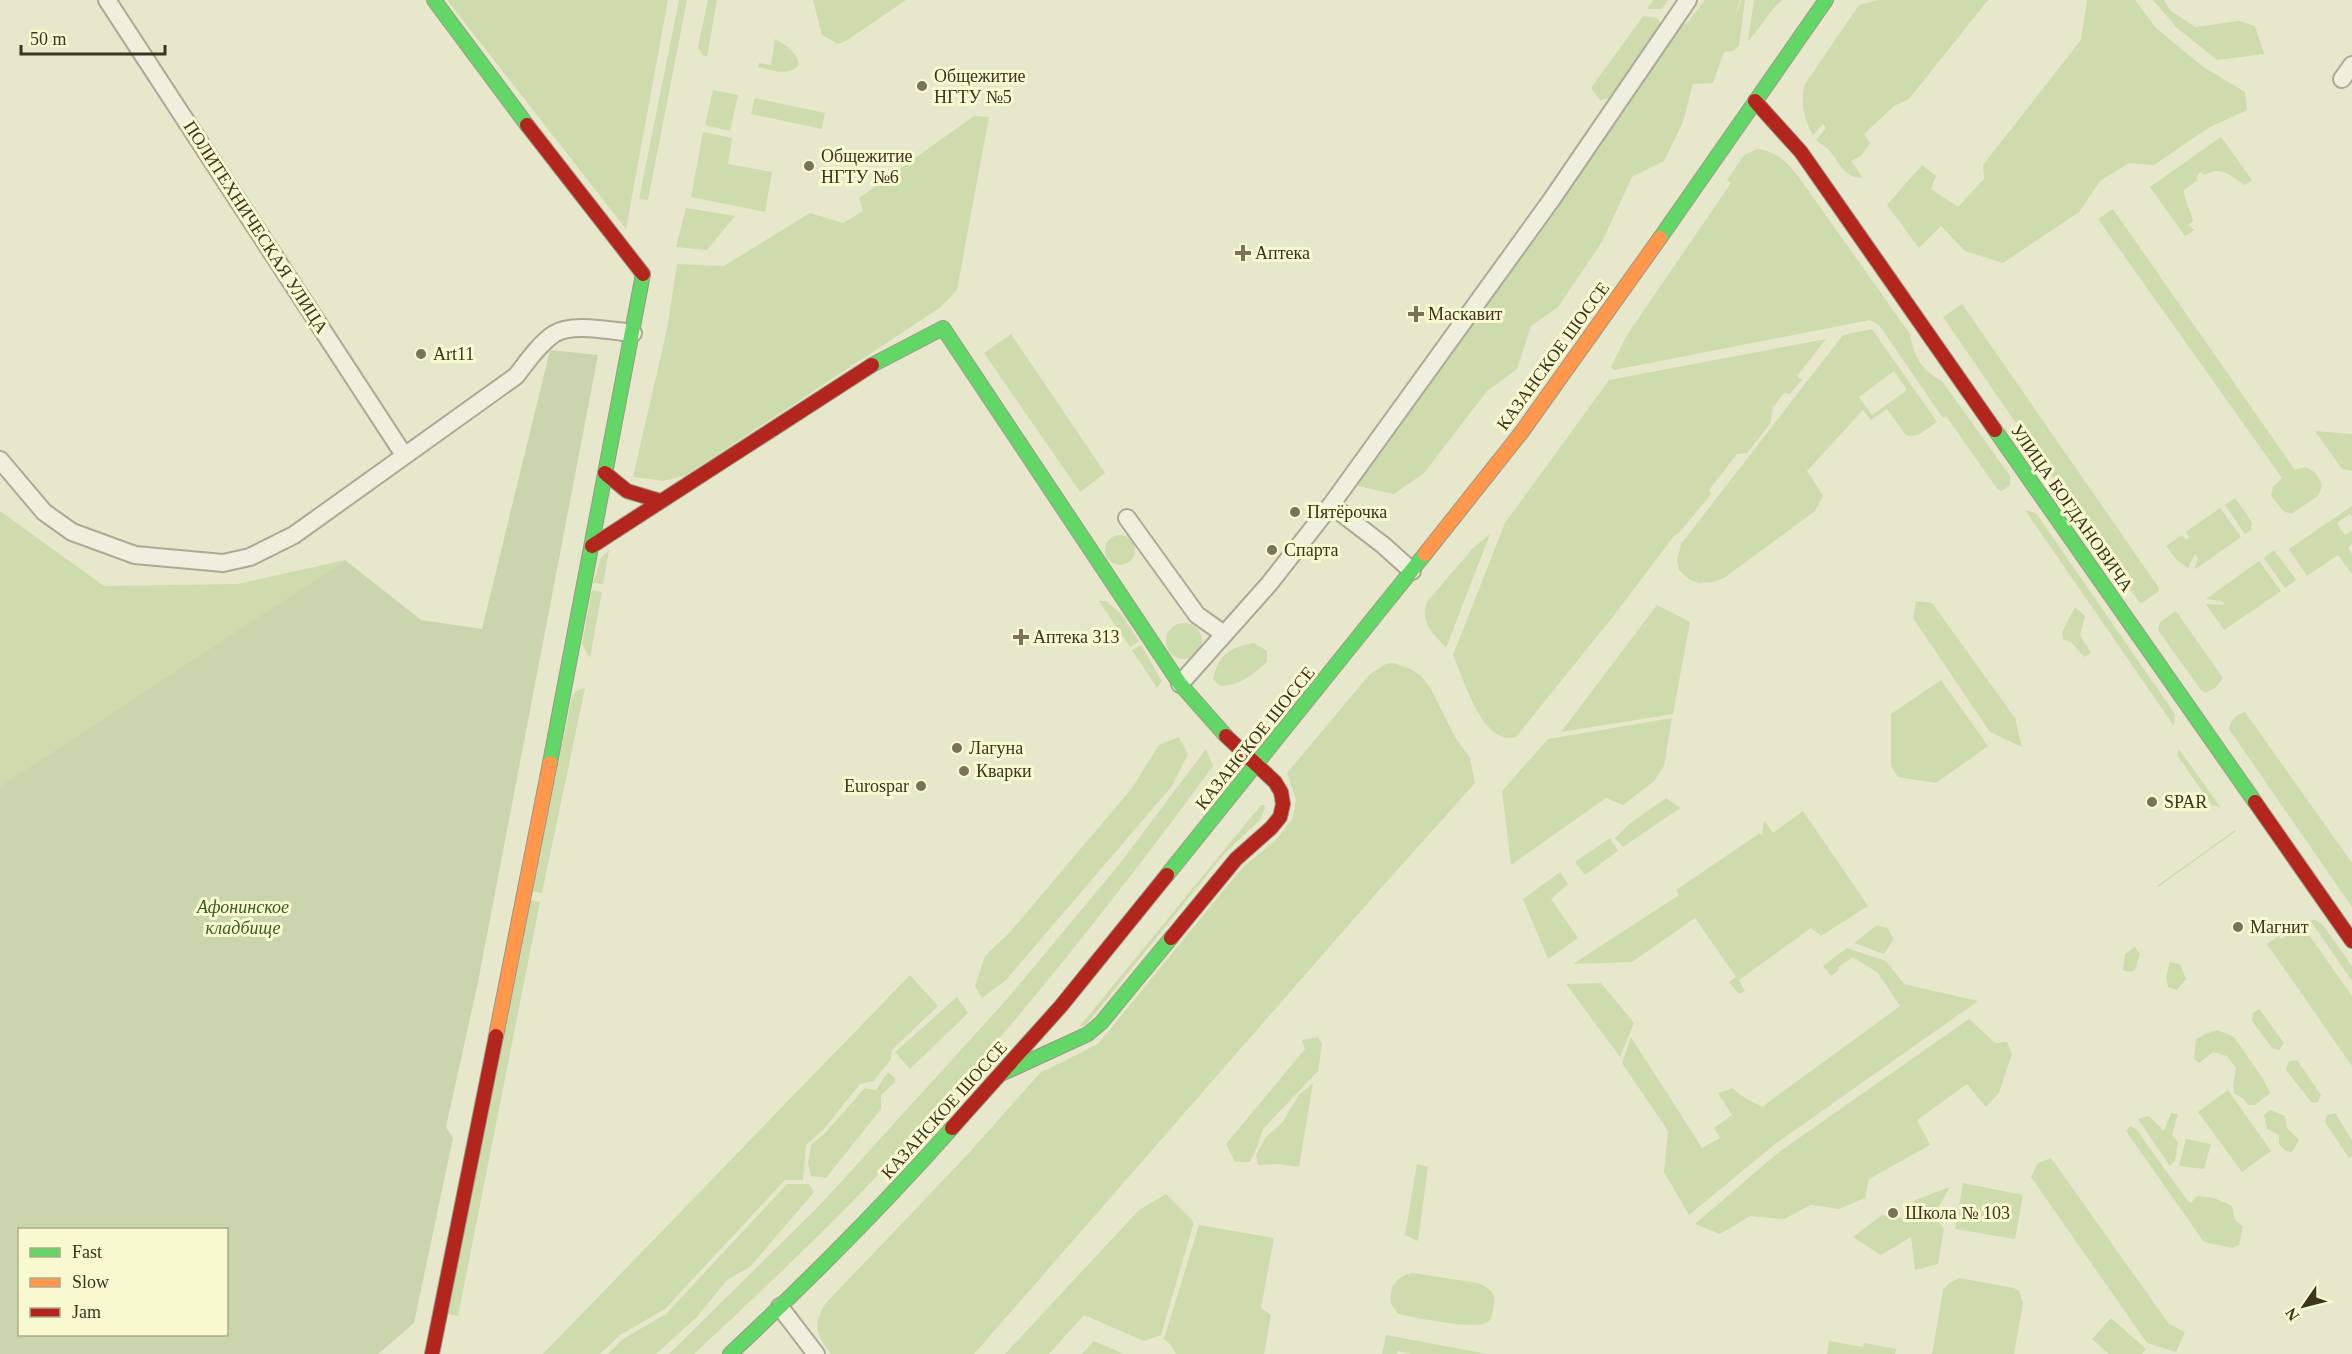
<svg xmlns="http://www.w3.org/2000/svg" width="2352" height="1354" font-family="'Times New Roman',serif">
  <rect width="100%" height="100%" fill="#e7e7cc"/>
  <path fill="#cedbad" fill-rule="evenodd" d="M447,0h221l-42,229z
    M679,0h8l-39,200 -9,-1z
    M708,0h9l-10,57 -5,-3 -4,-7z
    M813,0h93l-60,41 -8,3 -16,-9z
    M1653,0h15l-6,9h-15z
    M1705,0h35l-7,24 8,-24h4l-6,46 -6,5 -9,1 -11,31 -20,1 -10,38 -19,39 -32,16 -30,65 -44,65 -27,19 -14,43 -30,22 -63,82 -30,21 -54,-12 291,-388 -31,6 -9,-12 52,-72 14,2 11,17 20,-13z
    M1754,0h28c-14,12 -21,28 -34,41z
    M1878,0h110l-79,99 -15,7 -30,28 6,9 -9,13 -10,5 12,17c-20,0 -23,-16 -35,-29 -4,-3 -8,-6 -12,-9l10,-12 -3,-4 -10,11c-9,-15 -13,-33 -8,-51l54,-79z
    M2087,0h48l21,28 46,38 43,26 2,18 -39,18 -54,37 -25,-2 -29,18 -21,31 -76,51 -38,-12 -24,-25 -22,22 -32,-43 35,-40 14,11 -5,13 27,18 26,-28 -1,-14 98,-125z
    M2153,0h11l6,10 25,17 44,-6 16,5 9,28 -47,6 -41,-33z
    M775,39c11,6 22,13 24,26 -12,12 -26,5 -41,2l1,-4 12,2z
    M713,90l25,5 -8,36 -25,-6z
    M755,98l70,15 -3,16 -71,-15z
    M974,116l15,1 -32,173 -16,17 -255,168 -22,6 -31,-4 34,-148 10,-65 47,2 86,-53 33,10 20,-12 -4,-13z
    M703,132l29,6 -4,26 44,8 -7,40 -74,-15z
    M2221,137l31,43 -7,5c-14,-9 -25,-20 -40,-10l-5,-3 -4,6 2,2 -14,10c0,12 7,19 9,31l-5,4 7,5 -10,6 -35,-49z
    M1757,149c20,2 29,13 41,27l112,158c4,23 11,36 32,47l68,95v9l-8,6 -4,-1 -52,-74 -3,2 -64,-93 -9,-5 -256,50 -3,-3 16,-32 104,-152 -4,-3 17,-25z
    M686,208l49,8 -28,34 -31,-3z
    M2113,209l182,261c14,-7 23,3 27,16l-4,10 -27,18 -8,-3 -12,-15 2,-9 9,-9 -184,-259z
    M1962,304l197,284v3l-17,12 -3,-1 -196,-285z
    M1872,329l65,93c-9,6 -20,17 -31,13l-19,-26 -16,11 -8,-10 -56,61 16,25 -8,15 -91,67 -11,4 -14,1 -9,-3 -11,-10 -2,-9 4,-17 162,-209zM1894,371l13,19 -35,25 -13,-18z
    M1011,334l94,139 -25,19 -96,-139z
    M1826,339l-29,37 5,4 -12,14 -6,-1 -11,14 -3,17 -23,29 -10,1 -28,36 2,4 -31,38 -6,4 -59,78 -99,123c-34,9 -52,-58 -63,-82l52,-132 104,-143z
    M2315,431l37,3v37l-10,-2z
    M2235,498l17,24 -1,8 -6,4 -20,-29z
    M2352,506v11l-2,-3 -13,9 8,12 7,-4v13l-4,4 4,6v20l-14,-19 -31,21 -18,-27z
    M2220,508l21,29 -44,31 -3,1 4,-11 -3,-4 -7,14 -11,-8 -11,-14 16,-11 4,5 3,-3 -3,-5z
    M2025,510l11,3 139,201 -1,12z
    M0,511l104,75 133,-2 108,-24 -345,226z
    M1490,534l-44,114c-13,-15 -27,-26 -19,-46l45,-53z
    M1105 550a15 15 0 1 1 30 0a15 15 0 1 1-30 0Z
    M609,550l-6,34 -10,-1 8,-25z
    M2274,550l22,30 -11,8 -21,-30z
    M2259,561l22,30 -57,39 -18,-26 19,1 -3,-4 -16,-2z
    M592,590l10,2 -12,66 -8,-14z
    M1099,601h7l15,13 18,27 -9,6z
    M1916,601l16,2 83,115 7,29 -32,-15 -77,-114z
    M1657,605l33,17 -17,92 -112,18z
    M2075,607l10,9 -5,19 11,18 -7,4 -13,-15 -8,-3 -1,-7z
    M2176,611l47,67 -8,10 -10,5 -4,-3 -43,-60 2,-8z
    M1166 641a18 18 0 1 1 36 0a18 18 0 1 1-36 0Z
    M1254,643l13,8v11c-15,13 -26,23 -47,24l-7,-7c6,-26 17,-31 41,-36z
    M1141,645l21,36 -5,7 -25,-38z
    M1393,663l18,6 10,7 10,13 24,48 15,21 5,25 -102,114 -399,457h-143c-15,-20 -19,-29 -5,-51l143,-150 71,-80 58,-29 144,-176 35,-29 16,-21 3,-18 -9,-27 83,-99 16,-10z
    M1941,680l47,66 -52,37 -38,-6 -7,-11v-52z
    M585,688l-43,205 -10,-2 40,-194 4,-6z
    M2245,712l107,151v44l-123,-178c2,-10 7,-14 16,-17z
    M1672,718l-8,48 -10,15 -31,24 -17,-7 -95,67 -9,-74 46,-52z
    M1179,737l9,17 -16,32 -166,194 -24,18 -7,-12 10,-30 25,-24 122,-144 27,-43z
    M1206,749l7,17c-101,138 -208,272 -324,397 -62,67 -129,129 -195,191h-25l151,-149 188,-207 110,-132z
    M2179,749l42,59 -9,-3 -35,-50z
    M1666,798l14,10 -57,39 -8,-9 14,-14z
    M1261,805h3l1,3 -5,12 -36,34 -138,171 -7,2z
    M1803,811l65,95 -47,30 -10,-8 -72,52 6,11 -6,3 -10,-12 7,-5 -41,-59 -63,44 -59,2 106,-69 -3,-5 84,-57 2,3 2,-16 9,13z
    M2235,830l1,1 -78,56 -1,-1z
    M1610,838l8,13 -33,24 -10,-13z
    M1560,872l8,12 -17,15 27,39 -30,21 -25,-60z
    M530,900l10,2 -82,414 -11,-2z
    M2310,920h5l7,4 30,42v15z
    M1877,925l10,3 7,11 -10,15 -30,-11z
    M2302,925l50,71v70l-85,-122 12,-8 2,3z
    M2135,947l5,7 -5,16 -6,2 -6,-2 2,-16z
    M1847,948l39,13 18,23 74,17 -203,143 -86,71 -25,-43 4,-41 -46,-68 9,-26 71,111 18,-10 -6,-10 18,-13 -14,-22 15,-5c9,10 17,12 29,19l138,-101 -22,-33 -25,-16 -15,10v4l-7,5 -8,-10z
    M2170,962l10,2 6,15 -9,11 -9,-3 -2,-10z
    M910,975l28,31 -46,44 -1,9 -17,22 -14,3 -37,46 -17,15 -3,35h-18l-120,129 -45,26 -20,19h-57z
    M1601,983l33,40 -14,34 -54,-73z
    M957,997l11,16 -58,56 -15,-17z
    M2259,1009l25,34 -5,7 -7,-2 -20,-27 1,-8z
    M1969,1019l26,24 12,-1 5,12 -13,39 -13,14 -19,-23 -50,36 13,25 -61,34 -4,19 -26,11 -28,-4 -27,14 -34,-3 -30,18 -25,-10 84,-72z
    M2217,1030l17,7 29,42 7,14 -15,12h-7l-4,-6 -10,-6 -1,-8 3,-17 -9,-12 -14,-4 -14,11 -5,-4 2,-20 9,-5z
    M1318,1037l4,7 -4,27 -55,58 -5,16 -8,17h-15l-9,-18 79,-95 -3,-9z
    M2297,1060l24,35 -3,7 -6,1 -26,-33 3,-9z
    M888,1072l6,5 1,5 -14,13v14l-55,69 -15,-2 -3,-13 3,-18 15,-13 39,-44 11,2z
    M1313,1083l-14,84 -20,-3 -21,1 -2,-10 10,-18 16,-14 17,-28z
    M2228,1090l43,61 -29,21 -44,-60z
    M2270,1110l15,6 2,12 12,12 -7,12 -6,-1 -7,-7v-9l-12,-6 -3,-14z
    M2171,1113l7,1 -6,21 6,7 -3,19 -5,5 -32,-47 11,-3 15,15z
    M2335,1113l17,27v16l-3,2 -24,-36 2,-7z
    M2130,1126l6,3 51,71 4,3 6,-7 17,2 18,8 3,14 8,7 -4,18 -7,3 -28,-6 -78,-111z
    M2186,1139l25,5 -7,25 -25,-3z
    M2051,1158l118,166 16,8 -9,20 -29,-9 -116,-166 7,-14z
    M1417,1164l11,3 -10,74 -13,-6z
    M1963,1183l60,12 -8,44 -60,-10z
    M787,1184h22l5,8 -63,74 -24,14 -30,37 -41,37h-48l15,-15 43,-25z
    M1950,1187l-16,28 10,14 -6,35 -23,6 -4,-33 -30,18 -28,-18 29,-22 21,3 12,-18z
    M1166,1194l28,28 -33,113 -17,6 -60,-26 -35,39h-44l134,-144z
    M1199,1225l75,13 -13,70 10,7 -7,39h-88l-5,-9 -7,-6z
    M1413,1273l65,10c10,4 18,9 16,20 -1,6 -1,13 -5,18 -10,11 -75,-4 -91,-7l-7,-11c-2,-17 5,-27 22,-30z
    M1959,1278l55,10 5,3 4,13 -9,50h-82l11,-64 5,-6z
    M2111,1318l35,31 -4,5h-33l-17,-15z
    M1386,1335l101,19h-74l-15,-3 -1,3h-15z
    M1094,1341l30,13h-42z
    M1829,1341l34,6 1,-4 32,6 -1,5h-68z"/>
  <path fill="#cad5ad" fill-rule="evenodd" d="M550,350l48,5 -120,627 -32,145 7,11 -39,185 -36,31h-378v-568l345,-226 76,60 61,9zM20,1230h206v104h-206z"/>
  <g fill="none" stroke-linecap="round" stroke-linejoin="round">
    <defs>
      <path id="street" d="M107,0l297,455
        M2342,79l10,-14
        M0,460l44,52 28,20 63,23 88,8 27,-6 44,-22 222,-159c11,-14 23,-32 38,-42 17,-12 58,-3 79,-1
        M1331,505l52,40 29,26
        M1127,518l70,97 27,19
        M1180,684l89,-100 62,-79 221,-306 136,-199
        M780,1307l36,47"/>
      <path id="fast" d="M434,0l93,125
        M1660,238l166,-238
        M872,365l71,-37 237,356 46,52
        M1995,430l260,372
        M550,763l93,-489
        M1167,875l258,-321
        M1001,1074l87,-40 13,-11 70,-85
        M730,1354c77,-72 152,-147 222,-226"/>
      <path id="slow" d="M1425,554l96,-121 139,-195
        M496,1036l54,-273"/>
      <path id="jam" d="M1755,101l46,51 194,278
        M527,125l116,149
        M605,473l22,18 33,10
        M592,546l280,-181
        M2255,802l97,139
        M1171,938l65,-79 35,-31 9,-11 3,-13 -2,-12 -6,-10 -49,-46
        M952,1128l109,-122 106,-131
        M432,1354l64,-318"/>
    </defs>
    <use href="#street" stroke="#acaa95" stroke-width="20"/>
    <use href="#fast" stroke="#9c9985" stroke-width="16"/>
    <use href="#slow" stroke="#9c9985" stroke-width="16"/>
    <use href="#jam" stroke="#9c9985" stroke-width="16"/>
    <use href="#street" stroke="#efeedf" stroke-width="16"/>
    <use href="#fast" stroke="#63d668" stroke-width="14"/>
    <use href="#slow" stroke="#ff974d" stroke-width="14"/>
    <use href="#jam" stroke="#b3261e" stroke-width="14"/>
  </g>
  <g fill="#78735a" stroke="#f9f9d1" stroke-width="2">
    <circle cx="922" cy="86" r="6"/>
    <circle cx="809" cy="166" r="6"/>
    <path d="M1240 244h6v6h6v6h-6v6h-6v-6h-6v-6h6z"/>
    <path d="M1413 305h6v6h6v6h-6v6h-6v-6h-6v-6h6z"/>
    <circle cx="421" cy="354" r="6"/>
    <circle cx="1295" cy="512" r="6"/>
    <circle cx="1272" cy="550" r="6"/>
    <path d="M1018 628h6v6h6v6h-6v6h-6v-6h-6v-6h6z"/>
    <circle cx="957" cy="748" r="6"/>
    <circle cx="964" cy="771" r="6"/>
    <circle cx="921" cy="786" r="6"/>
    <circle cx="2152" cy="802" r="6"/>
    <circle cx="2238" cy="927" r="6"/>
    <circle cx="1893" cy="1213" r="6"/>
  </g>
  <g text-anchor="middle" stroke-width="6" stroke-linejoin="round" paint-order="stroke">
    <g font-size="18" fill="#3c341c" stroke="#f9f9d1" text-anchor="start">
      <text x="934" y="82">Общежитие<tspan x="934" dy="21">НГТУ №5</tspan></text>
      <text x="821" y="162">Общежитие<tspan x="821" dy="21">НГТУ №6</tspan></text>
      <text x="1255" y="259">Аптека</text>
      <text x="1428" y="320">Маскавит</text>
      <text x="433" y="360">Art11</text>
      <text x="1307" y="518">Пятёрочка</text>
      <text x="1284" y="556">Спарта</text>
      <text x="1033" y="643">Аптека 313</text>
      <text x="969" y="754">Лагуна</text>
      <text x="976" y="777">Кварки</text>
      <text x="909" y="792" text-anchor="end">Eurospar</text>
      <text x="2164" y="808">SPAR</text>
      <text x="2250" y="933">Магнит</text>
      <text x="1905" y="1219">Школа № 103</text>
    </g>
    <g font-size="18" fill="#3c341c" stroke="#f9f9d1">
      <text transform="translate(256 227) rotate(57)" y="6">ПОЛИТЕХНИЧЕСКАЯ УЛИЦА</text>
      <text transform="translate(1553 356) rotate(-54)" y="6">КАЗАНСКОЕ ШОССЕ</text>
      <text transform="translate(2072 508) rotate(55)" y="6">УЛИЦА БОГДАНОВИЧА</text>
      <text transform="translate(1255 738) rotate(-51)" y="6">КАЗАНСКОЕ ШОССЕ</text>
      <text transform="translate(944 1110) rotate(-48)" y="6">КАЗАНСКОЕ ШОССЕ</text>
    </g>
    <g font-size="18" font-style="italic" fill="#3c5b20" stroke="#f9f9d1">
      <text x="243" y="913">Афонинское<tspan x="243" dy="21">кладбище</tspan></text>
    </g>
  </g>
  <rect x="18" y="1228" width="210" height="108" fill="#f9f9d1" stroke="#adaa89" stroke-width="1.5"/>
  <rect x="30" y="1248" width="30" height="9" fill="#63d668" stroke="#adaa89" stroke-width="1.5"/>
  <text x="72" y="1258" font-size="18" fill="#3c341c">Fast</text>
  <rect x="30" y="1278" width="30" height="9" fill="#ff974d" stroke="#adaa89" stroke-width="1.5"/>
  <text x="72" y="1288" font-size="18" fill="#3c341c">Slow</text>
  <rect x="30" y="1308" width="30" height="9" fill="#b3261e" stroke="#adaa89" stroke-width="1.5"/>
  <text x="72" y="1318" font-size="18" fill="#3c341c">Jam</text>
  <g transform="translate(2304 1306) rotate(235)" stroke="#f9f9d1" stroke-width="4.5" paint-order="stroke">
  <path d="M0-4.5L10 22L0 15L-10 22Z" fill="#3c341c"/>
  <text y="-9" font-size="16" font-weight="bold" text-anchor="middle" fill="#3c341c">N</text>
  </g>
  <path d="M21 45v9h144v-9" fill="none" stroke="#3c341c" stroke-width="3"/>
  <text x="30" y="45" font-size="18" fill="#3c341c" stroke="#f9f9d1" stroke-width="4.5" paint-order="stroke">50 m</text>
</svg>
